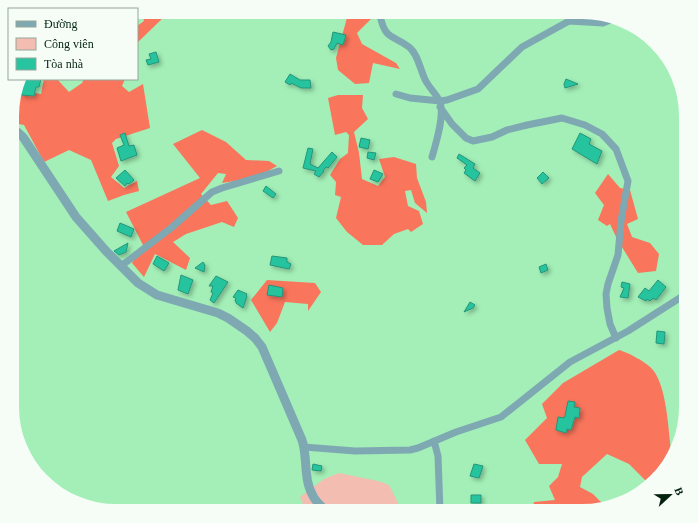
<svg xmlns="http://www.w3.org/2000/svg" width="698" height="523" font-family="Georgia,serif">
  <defs>
    <filter id="shadow"><feDropShadow dx="2.5" dy="2.5" stdDeviation="2" flood-color="#0004"/></filter>
  </defs>
  <rect width="100%" height="100%" fill="#a3efb7"/>
  <path fill="#f4bdb2" d="M339,473l39,8 11,4 13,26h-96l-6,-14 24,-18z"/>
  <path fill="#f9755c" d="M142,12h23l1,3 -29,28v-17l7,-5z
    M355,12h17l1,5 -16,16 5,11 34,19 4,6 -27,-6 -4,20 -14,1 -17,-14 -2,-12 12,-44z
    M44,79h13l12,13 13,-9 2,-4h41l-3,7 7,6 14,-8 7,44 -34,11 -4,4 7,23 -8,11 13,11 13,-7 2,10 -15,4 -16,6 -17,-41 -22,-10 -25,12 -20,-37 -11,-2v-21l4,-12 24,4z
    M338,95h25l-1,13 6,11 -14,13 5,21 3,26 16,7 7,-9 -6,-18 15,-2 22,7 1,14 9,24 1,11 -12,-10 -4,-13 -6,1 3,15 11,5 4,13 -12,8 -3,-3 -14,5 -12,11h-19l-16,-13 -11,-14 5,-21 -6,-2 1,-13 -6,-7 10,-16 8,-6 1,-18 -3,-3 -11,3 -7,-37z
    M202,130l24,12 20,18 23,1 8,5 -22,12 -33,5 4,-9 -8,-1 -17,21 10,11 16,-4 11,17 -4,9 -12,-5 -36,12 -13,8 17,16 -4,12 -31,-16 -11,23 -12,-14 11,-18 -17,-33 74,-34 -27,-34z
    M608,174l12,14 10,2 8,29 -11,5 5,13 18,6 9,11 -3,17 -18,2 -21,-34 -7,-15 -3,2 -9,-6 6,-15 -9,-12z
    M267,280l48,3 6,9 -13,19v-7l-23,-2 -8,21 -7,9 -19,-32z
    M619,350c8,2 29,13 34,20 14,18 15,58 18,80l3,4 -14,21 -11,9 -20,-20 -22,-10 -25,23 -2,10 13,7 12,12 -23,5h-50l2,-9 21,-2 -6,-14 9,-9 4,-13h-23l-14,-24 22,-22 -5,-14 21,-21z"/>
  <path fill="#28c39f" stroke="#239579" filter="url(#shadow)" d="M333,32l13,3 -3,10 -6,-2 -3,6 -3,1 -3,-4 3,-4z
    M156,52l3,10 -11,3 -2,-5 5,-1 -2,-5z
    M290,74l10,6h10l1,8h-10l-10,-5 -1,2 -5,-3z
    M21,79h20l-2,8h-3l-2,9 -13,-1 1,-7h-4z
    M566,79l12,5 -13,4 -1,-4z
    M125,133l4,13 5,-1 3,10 -16,6 -4,-13 7,-3 -4,-10z
    M580,133l11,6 -2,5 13,7 -5,13 -25,-15z
    M361,138l9,2 -2,9 -9,-2z
    M308,148l5,1 -3,15 8,4 14,-16 5,5 -9,11 -2,-1 -3,4 1,1h-1l-4,5 -5,-3 2,-3 -13,-3z
    M368,152l8,1 -2,7 -7,-2z
    M459,154l16,10 -2,4 7,5 -5,8 -11,-8 2,-3 -2,-2 3,-3 -10,-7z
    M125,170l9,10 -5,4 -2,-1 -2,3 -9,-8z
    M374,170l9,4 -5,8 -8,-3z
    M543,172l6,6 -7,6 -5,-6z
    M266,186l10,8 -3,4 -10,-7z
    M120,223l14,6 -3,8 -14,-6z
    M128,243l-2,9 -7,3 -5,-4z
    M157,256l12,7 -5,8 -11,-7z
    M272,256l15,2v4l4,2 -2,5 -19,-4z
    M203,262l2,3 -1,7 -9,-4z
    M546,264l2,6 -7,3 -2,-6z
    M181,275l12,5 -5,14 -10,-4z
    M216,276l12,6 -14,21 -4,-3 3,-7 -2,-1 2,-6h-4z
    M658,280l8,7 -10,13 -3,-2 -3,3 -3,-2 -1,2 -8,-4 7,-9 4,3z
    M622,282l8,2 -2,14 -8,-1 4,-9 -3,-1z
    M269,285l14,3 -1,9 -15,-2z
    M238,290l9,4 -1,1 1,1 -4,12 -7,-5v-1l-1,-1 1,-3 -3,-1z
    M470,302l5,3 -2,3 -9,4z
    M657,331l8,1 -1,12 -8,-1z
    M568,401l7,1 -1,5 6,1 -1,10 -4,-1 -4,13 -4,-1 -1,4 -10,-3 2,-13 6,1 1,-2z
    M313,464l9,2 -1,5 -9,-1z
    M474,464l9,2 -4,12 -9,-2z
    M471,495h10v8h-10z"/>
  <g fill="none" stroke-linecap="round" stroke-linejoin="round">
    <path stroke="#7ea9b2" stroke-width="7" d="M380,16c6,25 12,18 29,31 8,6 11,21 15,30 3,9 11,15 15,23 7,12 -3,43 -7,57
      M396,94l14,4 30,3 7,-1 31,-11 44,-42 47,-26 34,2 12,-5
      M440,107l12,17 14,14 7,3 19,-4 15,-7 20,-5 35,-7 23,7 17,9 14,15 12,32 -7,40 -3,34 -10,29 -2,10 1,14 3,16 6,14
      M121,266l50,-38 41,-36 10,-4 57,-17
      M434,441l4,15 2,55
      M304,447l51,4 55,-1 8,-2 38,-16 45,-15 69,-55 58,-31 58,-37"/>
    <path stroke="#7ea9b2" stroke-width="9" d="M13,128l10,9 53,80 30,34 32,32 19,12 61,18 10,5 19,13 8,7 7,9 40,93c6,18 1,39 11,56 3,6 8,10 13,15"/>
  </g>
  <path d="M0 0H698V523H0ZM116 19H582A97 97 0 0 1 679 116V407A97 97 0 0 1 582 504H116A97 97 0 0 1 19 407V116A97 97 0 0 1 116 19Z" fill="#f6fdf7" fill-rule="evenodd"/>
  <rect x="8" y="8" width="130" height="72" fill="#f6fdf7" stroke="#95a69a"/>
  <rect x="16" y="21" width="20" height="6" fill="#7ea9b2" stroke="#95a69a"/>
  <text x="44" y="28" font-size="12" fill="#04230f">Đường</text>
  <rect x="16" y="38" width="20" height="12" fill="#f4bdb2" stroke="#95a69a"/>
  <text x="44" y="48" font-size="12" fill="#04230f">Công viên</text>
  <rect x="16" y="58" width="20" height="12" fill="#28c39f" stroke="#95a69a"/>
  <text x="44" y="68" font-size="12" fill="#04230f">Tòa nhà</text>
  <g transform="translate(670 495) rotate(68)" stroke="#f6fdf7" stroke-width="3" paint-order="stroke">
  <path d="M0-3L7 15L0 10L-7 15Z" fill="#04230f"/>
  <text y="-6" font-size="11" font-weight="bold" text-anchor="middle" fill="#04230f">B</text>
  </g>
</svg>
